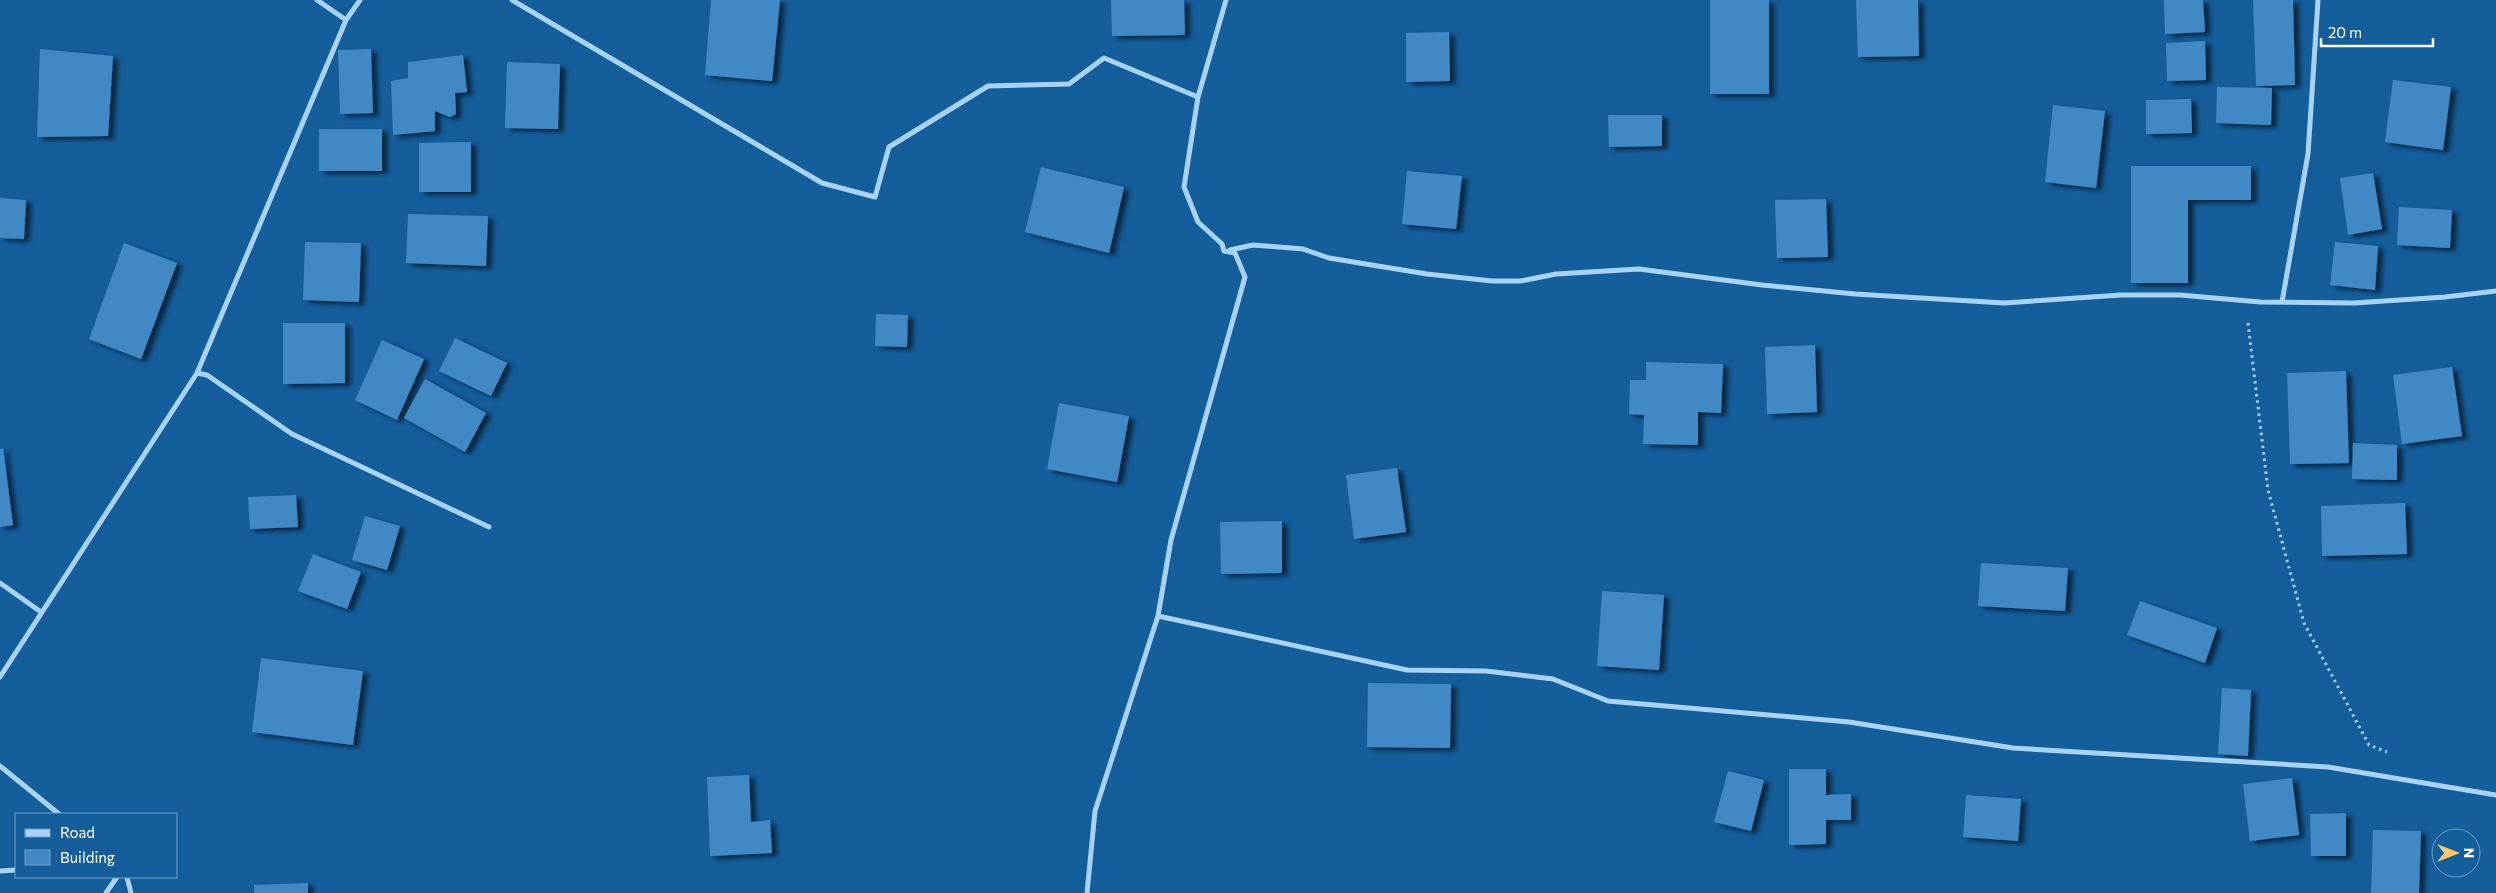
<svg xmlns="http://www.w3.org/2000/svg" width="2496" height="893" font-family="Commissioner,sans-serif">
  <defs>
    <filter id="shadow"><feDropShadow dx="5.5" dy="3" stdDeviation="2.5" flood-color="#0009"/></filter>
  </defs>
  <rect width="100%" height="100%" fill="#145e9c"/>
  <path fill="#4189c5" filter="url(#shadow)" d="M711,0h69l-8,81 -67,-6z
    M1111,0h73l1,35 -73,1z
    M1710,0h59v94h-59z
    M1856,0h62l1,56 -61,1z
    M2164,0h39l2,32 -40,2z
    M2253,0h40l2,85 -39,1z
    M1449,32l1,49 -44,1v-49z
    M2205,41l1,39 -39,1 -1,-38z
    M40,49l73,7 -5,80 -71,1z
    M371,49l2,64 -33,1 -2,-64z
    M463,55l4,37 -12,1 1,21 -6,3 -15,-6v20l-42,4 -2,-54 17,-3v-16z
    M507,62l53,2 -2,65 -53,-1z
    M2393,80l58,7 -8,63 -58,-8z
    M2217,87l55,1 -1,37 -55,-2z
    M2191,99l1,34 -46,1v-34z
    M2053,105l52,6 -9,77 -51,-6z
    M1608,115h54v31l-53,1z
    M319,129h63v42h-63z
    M471,142v50h-52v-49z
    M2131,166h120v34h-63v83h-57z
    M1041,167l83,20 -15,66 -84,-21z
    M1407,171l55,5 -6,53 -54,-5z
    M2373,173l9,56 -34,6 -8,-57z
    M0,198l26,2 -2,39 -24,-1z
    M1826,199l2,58 -51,1 -2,-58z
    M2399,207l53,3 -2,38 -53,-3z
    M408,214l80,2 -2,50 -80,-3z
    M305,242l56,1 -2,59 -56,-2z
    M2335,242l43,4 -3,44 -45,-5z
    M124,243l53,20 -36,96 -52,-20z
    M876,314l32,1 -1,32 -32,-1z
    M283,323h62v60l-62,1z
    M455,338l52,25 -16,33 -52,-25z
    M382,340l42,19 -27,61 -42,-20z
    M1815,345l2,67 -50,2 -2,-67z
    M1646,362l77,2 -2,49 -23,-1v33l-55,-1 1,-29 -15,-1 1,-34h16z
    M2452,367l10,69 -60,8 -9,-69z
    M2346,371l3,92 -59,1 -3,-91z
    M425,379l61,34 -21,39 -61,-34z
    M1059,403l70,13 -12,66 -70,-13z
    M2353,443l44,2v35l-45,-1z
    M3,448l10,77 -13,2v-78z
    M1397,468l9,64 -52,7 -8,-64z
    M296,495l2,32 -48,2 -2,-32z
    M2405,503l2,51 -85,2 -1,-50z
    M365,516l35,10 -13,44 -35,-10z
    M1282,521v52l-61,1 -1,-52z
    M313,554l48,18 -14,37 -49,-18z
    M1981,563l87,5 -3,43 -87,-5z
    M1602,591l62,4 -5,75 -62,-4z
    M2140,601l77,27 -12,35 -78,-28z
    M261,658l102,13 -10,74 -101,-13z
    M1368,683l83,1 -1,64 -83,-1z
    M2222,688l29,2 -3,66 -30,-2z
    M1789,769h37v26l25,-1v26h-25v24l-37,1z
    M1728,771l36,9 -13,51 -37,-9z
    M749,775l2,47 19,-2 2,33 -62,3 -3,-79z
    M2292,778l7,57 -49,6 -7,-57z
    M1966,795l55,4 -3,42 -55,-4z
    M2346,813v43h-35l-1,-42z
    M2373,830l48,1 -2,62h-48z
    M308,883v10h-54v-8z"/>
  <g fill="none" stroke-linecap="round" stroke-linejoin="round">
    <path stroke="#a9d3f4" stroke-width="3" stroke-dasharray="2.5 4" stroke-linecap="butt" d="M2248,323l20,167 36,133 65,122 18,7"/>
    <path stroke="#a9d3f4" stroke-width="5" d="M317,0l29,20 14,-20
      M512,0l310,183 53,14 14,-50 99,-61 81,-2 35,-26 94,39 -14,90 14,35 24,22 2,7 11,2 10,24 -74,263 -13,76 -63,195 -8,82
      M346,20l-149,353 10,2 85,59 197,93
      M1198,97l28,-97
      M1230,250l23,-5 50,4 26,9 98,16 65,7h29l35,-7 83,-5 123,16 93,9 149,9 117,-8h59l80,7 94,1 91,-6 51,-6
      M2282,302l26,-148 10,-154
      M0,583l41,29
      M1158,616l249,54 79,1 67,8 55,22 241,21 164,26 315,19 168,28
      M0,677l197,-304
      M0,766l59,48
      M0,871l16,-1
      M127,877l4,16
      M106,893l11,-16"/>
  </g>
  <rect x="15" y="813" width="162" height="65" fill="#145e9c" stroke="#729ec4"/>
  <rect x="25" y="829" width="25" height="8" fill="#a9d3f4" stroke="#729ec4"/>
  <text x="60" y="838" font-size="15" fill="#ffffff">Road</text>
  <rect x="25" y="850" width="25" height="15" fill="#4189c5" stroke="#729ec4"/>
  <text x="60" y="863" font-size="15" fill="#ffffff">Building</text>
  <g transform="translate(2456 853) rotate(90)"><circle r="24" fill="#145e9c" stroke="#729ec4"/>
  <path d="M0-4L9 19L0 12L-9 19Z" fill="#ffc56c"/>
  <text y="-8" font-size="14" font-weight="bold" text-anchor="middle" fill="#ffffff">N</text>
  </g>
  <path d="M2321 38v8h112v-8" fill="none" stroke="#ffffff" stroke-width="2.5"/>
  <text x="2328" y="38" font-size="15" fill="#ffffff" stroke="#145e9c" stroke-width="4" paint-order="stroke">20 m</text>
</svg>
